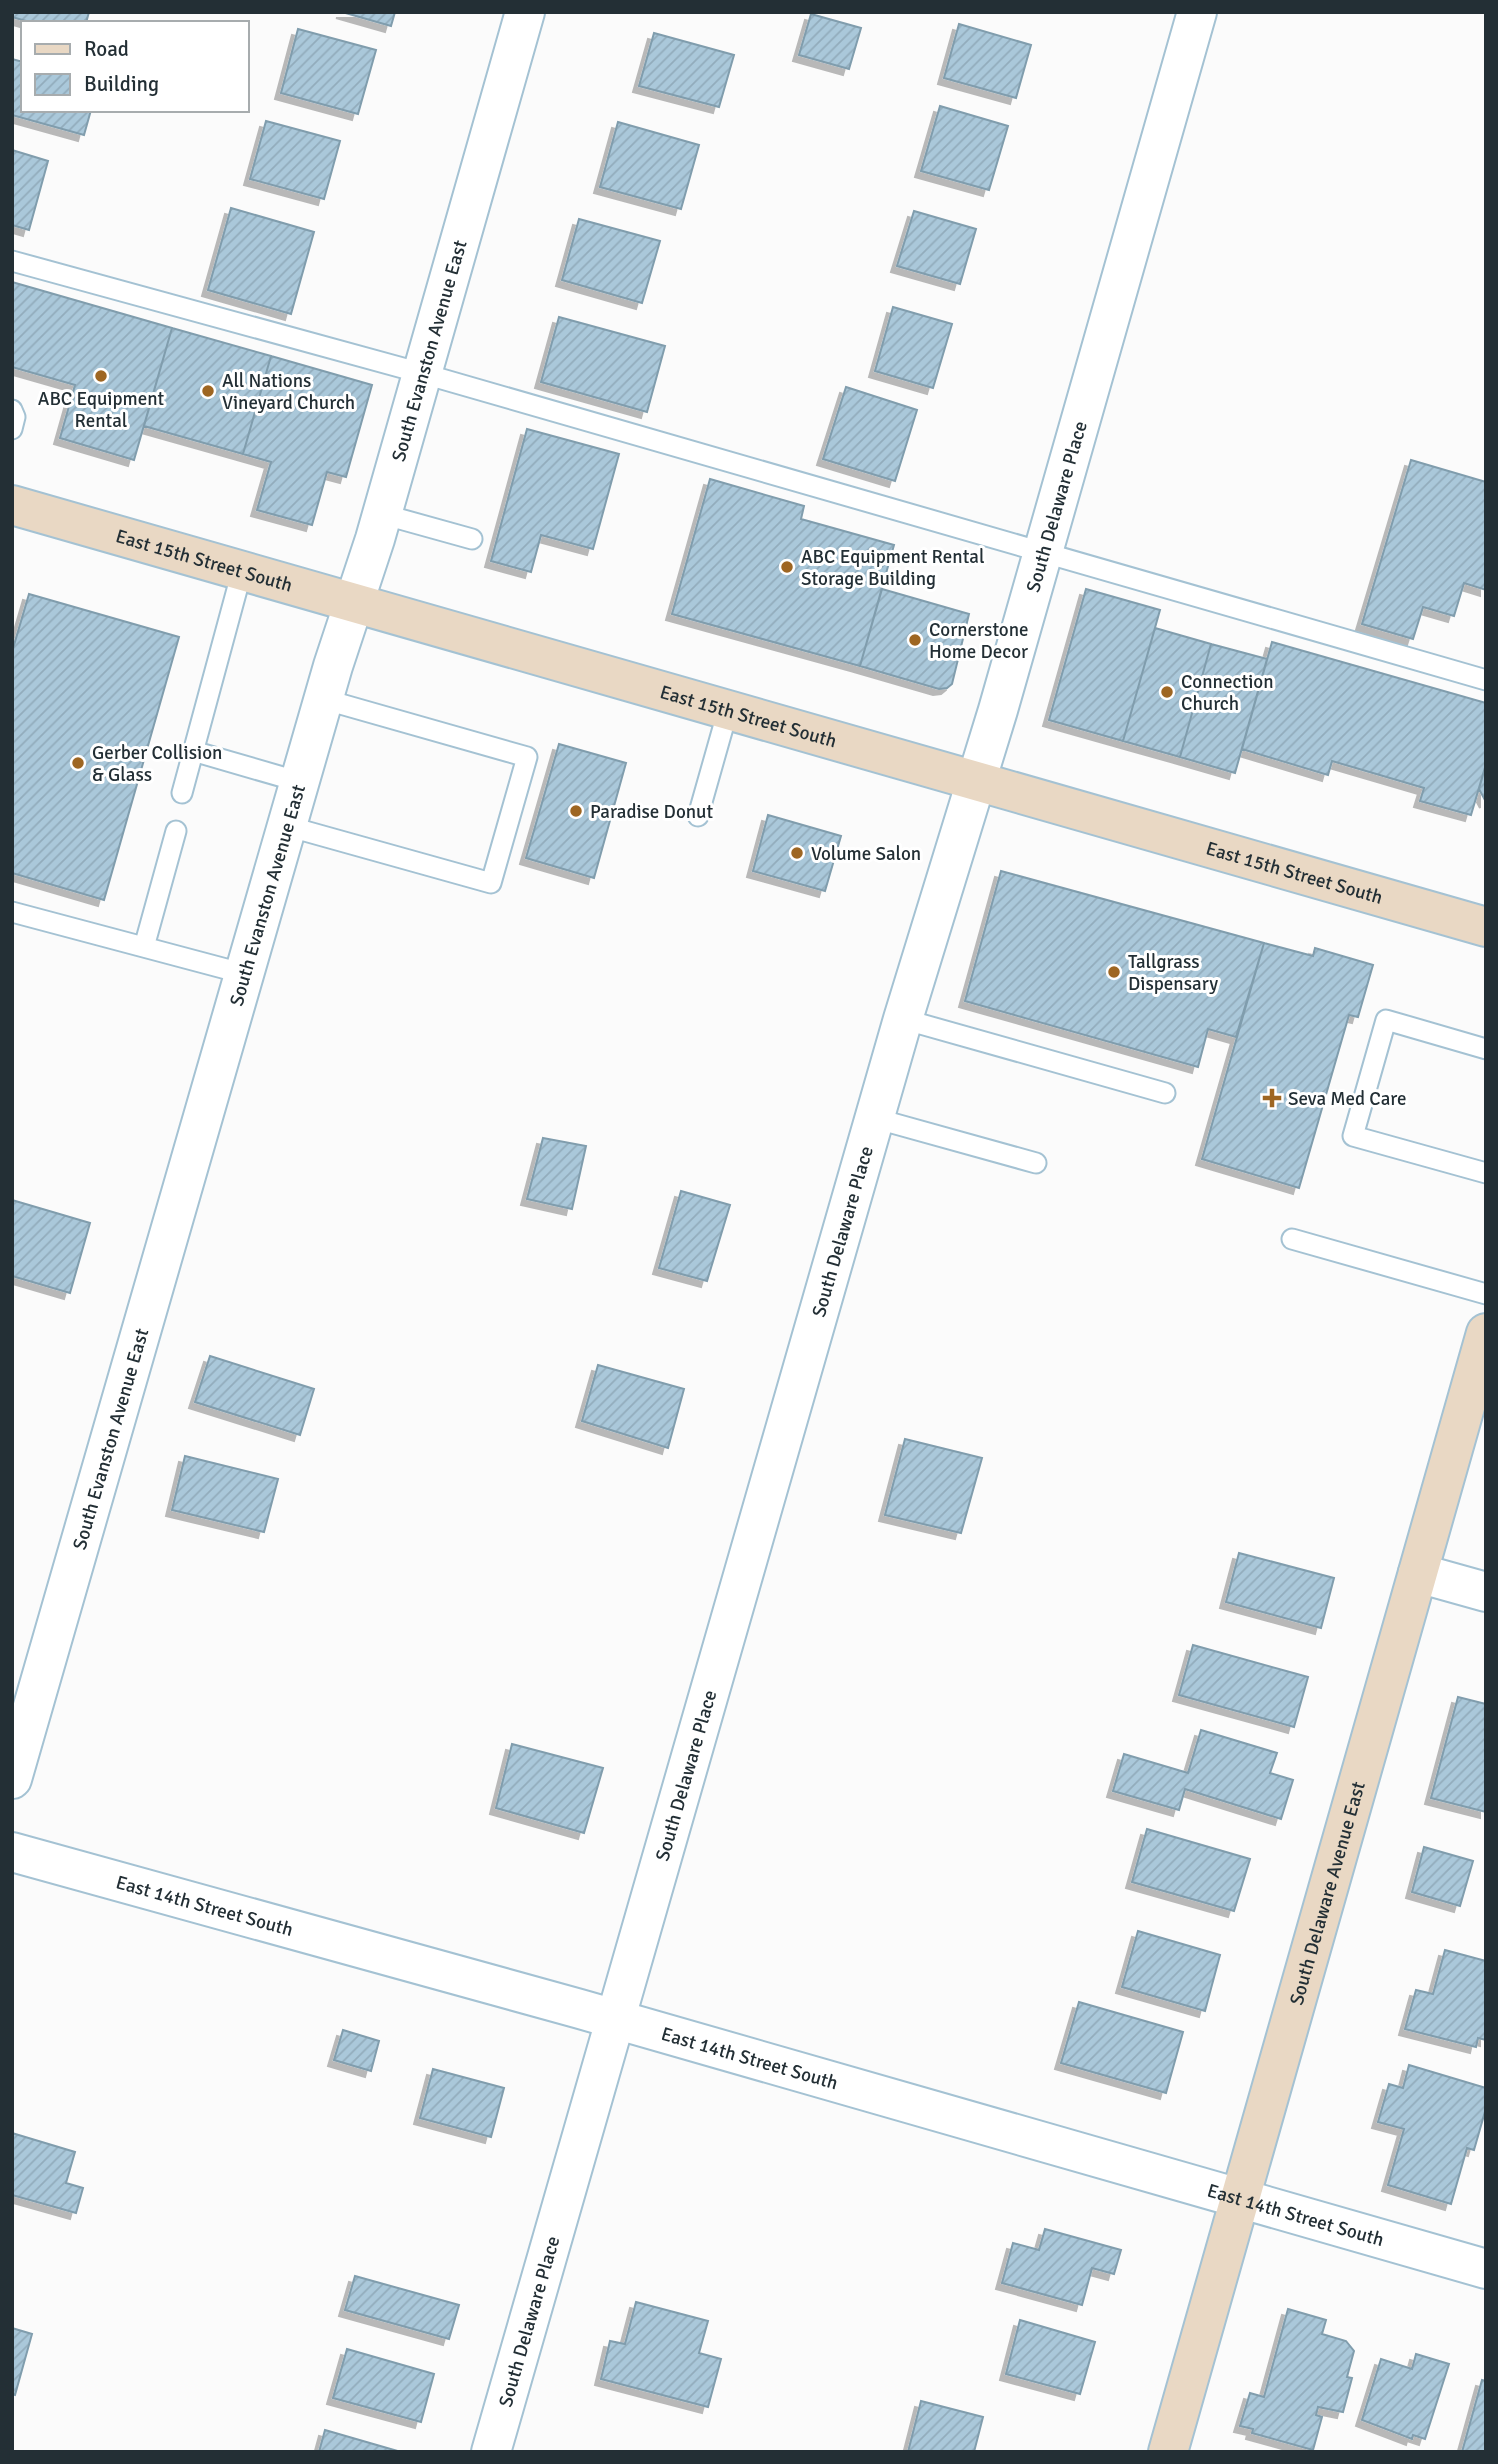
<svg xmlns="http://www.w3.org/2000/svg" width="1498" height="2464" font-family="Signika,sans-serif">
  <defs>
    <pattern id="building-hatch" width="6" height="6" patternUnits="userSpaceOnUse" patternTransform="scale(1.75)"><rect width="6" height="6" fill="#aac8da"/><path d="M-1 1l2-2M0 6l6-6M5 7l2-2" fill="none" stroke="#92acbc"/></pattern>
    <filter id="shadow"><feDropShadow dx="-6" dy="6" stdDeviation="0" flood-color="#0004"/></filter>
  </defs>
  <rect width="100%" height="100%" fill="#fbfbfb"/>
  <path fill="url(#building-hatch)" stroke="#809dad" stroke-width="2" filter="url(#shadow)" d="M12,12h77l-3,11h-53l-21,-6z
    M342,12h53l-4,14z
    M811,14l50,14 -12,41 -50,-14z
    M959,24l72,21 -15,53 -72,-20z
    M298,29l78,21 -18,64 -77,-21z
    M654,33l80,22 -15,52 -80,-21z
    M12,59l11,3v48h68l-7,25 -72,-20z
    M940,106l68,20 -19,64 -68,-19z
    M266,121l74,20 -16,58 -74,-20z
    M618,122l81,23 -18,64 -81,-22z
    M12,150l36,11 -19,69 -17,-5z
    M231,208l83,24 -23,82 -83,-24z
    M914,211l62,18 -16,55 -63,-18z
    M579,219l81,22 -18,62 -80,-23z
    M12,282l160,46 -38,132 -74,-22 15,-53 -63,-18z
    M893,307l59,17 -19,64 -58,-17z
    M559,317l106,29 -18,66 -106,-30z
    M172,328l99,28 -28,98 -99,-28z
    M271,356l101,29 -26,92 -19,-5 -15,53 -55,-15 14,-48 -28,-8z
    M846,387l71,23 -22,71 -72,-22z
    M527,429l92,25 -26,95 -52,-14 -10,37 -40,-11z
    M1411,460l75,22v108l-22,-7 -10,33 -31,-9 -10,32 -51,-15z
    M710,479l94,27 -3,13 93,26 -34,121 -188,-52z
    M882,589l87,25 -17,70 -5,4 -8,1 -79,-23z
    M1086,589l74,21 -37,131 -74,-21z
    M29,594l150,43 -75,263 -92,-27v-221z
    M1155,628l56,16 -31,113 -57,-16z
    M1272,642l214,61v61l-15,51 -51,-14 4,-13 -92,-27 -4,14 -86,-26z
    M1211,644l56,15 -32,114 -55,-16z
    M559,744l67,19 -32,115 -68,-20z
    M1486,764v38l-7,-13z
    M768,815l73,21 -16,55 -72,-20z
    M1001,871l263,72 -28,94 -28,-8 -10,38 -233,-66z
    M1264,943l49,13 2,-8 58,17 -15,52 -9,-2 -50,173 -97,-29z
    M543,1138l43,8 -14,63 -45,-10z
    M681,1191l49,14 -23,76 -48,-13z
    M12,1200l78,23 -20,70 -58,-17z
    M210,1356l104,33 -14,46 -105,-33z
    M598,1365l86,24 -16,59 -86,-27z
    M905,1439l77,19 -21,75 -76,-18z
    M185,1456l93,23 -14,53 -92,-22z
    M1239,1553l95,25 -13,50 -95,-26z
    M1193,1645l115,32 -14,50 -115,-32z
    M1458,1697l28,7v108l-55,-14z
    M1201,1730l76,23 -7,20 23,7 -12,39 -96,-30 -6,21 -66,-19 11,-37 64,19z
    M512,1744l91,24 -19,65 -88,-25z
    M1147,1829l103,30 -16,52 -102,-29z
    M1424,1847l49,14 -13,45 -48,-14z
    M1138,1931l82,24 -15,56 -83,-24z
    M1445,1950l41,11v79l-8,-2 -2,9 -71,-18 11,-39 17,4z
    M1079,2002l104,30 -17,61 -105,-30z
    M343,2030l36,11 -8,30 -37,-11z
    M1409,2065l77,23v20l-12,42 -7,-2 -16,56 -63,-19 16,-56 -26,-7 11,-38 14,4z
    M433,2069l71,19 -13,49 -71,-19z
    M12,2133l63,19 -9,31 17,5 -7,25 -64,-18z
    M1045,2229l76,21 -7,24 -22,-6 -10,37 -80,-22 11,-40 26,7z
    M355,2276l104,29 -10,34 -104,-29z
    M636,2302l72,19 -9,32 22,6 -13,48 -107,-28 9,-38 15,3z
    M1288,2309l38,11 -4,14 24,7 8,10 -7,26 5,1 -9,34 -25,-5 -2,8 6,2 -9,33 -61,-17 1,-4 -13,-3 10,-33 14,4z
    M1020,2320l75,22 -15,52 -74,-20z
    M12,2328l20,6 -17,61 -3,-1z
    M347,2349l87,25 -13,48 -88,-24z
    M1416,2354l33,10 -24,75 -12,-4 -1,4 -50,-19 19,-61 31,10z
    M1482,2380l4,1v71h-24z
    M921,2401l62,16 -9,35h-66z
    M325,2430l76,22h-82z"/>
  <g fill="none" stroke-linecap="round" stroke-linejoin="round">
    <defs>
      <path id="lane" d="M12,261l409,112 1065,307
        M12,410l3,7 -3,12
        M382,514l90,25
        M193,751l107,31
        M182,793l60,-222
        M698,816l30,-106
        M287,826l204,57 36,-126 -204,-58
        M12,912l233,62
        M144,947l32,-116
        M903,1019l262,74
        M1486,1049l-100,-29 -33,116 133,37
        M874,1118l162,45
        M1292,1239l194,55"/>
      <g id="street">
        <path d="M1418,1573l68,19"/>
        <path id="s1" d="M12,1779l321,-1113 42,-127 150,-527"/>
        <path id="s2" d="M12,1852l568,157 906,260"/>
        <path id="s3" d="M491,2452l412,-1433 95,-309 199,-698"/>
      </g>
      <g id="secondary">
        <path id="s4" d="M12,505l1474,422"/>
        <path id="s5" d="M1168,2452l318,-1119"/>
      </g>
    </defs>
    <use href="#lane" stroke="#a4c2d3" stroke-width="23"/>
    <use href="#street" stroke="#a4c2d3" stroke-width="42"/>
    <use href="#secondary" stroke="#a4c2d3" stroke-width="42"/>
    <use href="#lane" stroke="#fff" stroke-width="19"/>
    <use href="#street" stroke="#fff" stroke-width="38"/>
    <use href="#secondary" stroke="#e9d8c4" stroke-width="38"/>
  </g>
  <g fill="#9e6622" stroke="#fff" stroke-width="2.5">
    <circle cx="101" cy="376" r="7"/>
    <circle cx="208" cy="391" r="7"/>
    <circle cx="787" cy="567" r="7"/>
    <circle cx="915" cy="640" r="7"/>
    <circle cx="1167" cy="692" r="7"/>
    <circle cx="78" cy="763" r="7"/>
    <circle cx="576" cy="811" r="7"/>
    <circle cx="797" cy="853" r="7"/>
    <circle cx="1114" cy="972" r="7"/>
    <path d="M1268.5 1087.5h7v7h7v7h-7v7h-7v-7h-7v-7h7z"/>
  </g>
  <g text-anchor="middle" stroke-width="6" stroke-linejoin="round" paint-order="stroke">
    <g font-size="19" fill="#232f35" stroke="#fff">
      <text dy="7" stroke="none"><textPath href="#s1" startOffset="1488">South Evanston Avenue East</textPath></text>
      <text dy="7" stroke="none"><textPath href="#s3" startOffset="2026">South Delaware Place</textPath></text>
      <text dy="7" stroke="none"><textPath href="#s4" startOffset="200">East 15th Street South</textPath></text>
      <text dy="7" stroke="none"><textPath href="#s4" startOffset="766">East 15th Street South</textPath></text>
      <text dy="7" stroke="none"><textPath href="#s4" startOffset="1334">East 15th Street South</textPath></text>
      <text dy="7" stroke="none"><textPath href="#s1" startOffset="920">South Evanston Avenue East</textPath></text>
      <text dy="7" stroke="none"><textPath href="#s3" startOffset="1270">South Delaware Place</textPath></text>
      <text dy="7" stroke="none"><textPath href="#s1" startOffset="354">South Evanston Avenue East</textPath></text>
      <text dy="7" stroke="none"><textPath href="#s3" startOffset="704">South Delaware Place</textPath></text>
      <text dy="7" stroke="none"><textPath href="#s5" startOffset="581">South Delaware Avenue East</textPath></text>
      <text dy="7" stroke="none"><textPath href="#s2" startOffset="200">East 14th Street South</textPath></text>
      <text dy="7" stroke="none"><textPath href="#s2" startOffset="766">East 14th Street South</textPath></text>
      <text dy="7" stroke="none"><textPath href="#s2" startOffset="1334">East 14th Street South</textPath></text>
      <text dy="7" stroke="none"><textPath href="#s3" startOffset="136">South Delaware Place</textPath></text>
    </g>
    <g font-size="19" fill="#232f35" stroke="#fff" text-anchor="start">
      <text x="222" y="387">All Nations<tspan x="222" dy="22">Vineyard Church</tspan></text>
      <text x="101" y="405" text-anchor="middle">ABC Equipment<tspan x="101" dy="22">Rental</tspan></text>
      <text x="801" y="563">ABC Equipment Rental<tspan x="801" dy="22">Storage Building</tspan></text>
      <text x="929" y="636">Cornerstone<tspan x="929" dy="22">Home Decor</tspan></text>
      <text x="1181" y="688">Connection<tspan x="1181" dy="22">Church</tspan></text>
      <text x="92" y="759">Gerber Collision<tspan x="92" dy="22">&amp; Glass</tspan></text>
      <text x="590" y="818">Paradise Donut</text>
      <text x="811" y="860">Volume Salon</text>
      <text x="1128" y="968">Tallgrass<tspan x="1128" dy="22">Dispensary</tspan></text>
      <text x="1288" y="1105">Seva Med Care</text>
    </g>
  </g>
  <rect width="1498" height="2464" fill="none" stroke="#232f35" stroke-width="28"/>
  <rect x="21" y="21" width="228" height="91" fill="#ffffff" stroke="#a7acae" stroke-width="2"/>
  <rect x="35" y="44" width="35" height="10" fill="#e9d8c4" stroke="#a7acae" stroke-width="2"/>
  <text x="84" y="56" font-size="21" fill="#232f35">Road</text>
  <rect x="35" y="74" width="35" height="21" fill="url(#building-hatch)" stroke="#a7acae" stroke-width="2"/>
  <text x="84" y="91" font-size="21" fill="#232f35">Building</text>
</svg>
